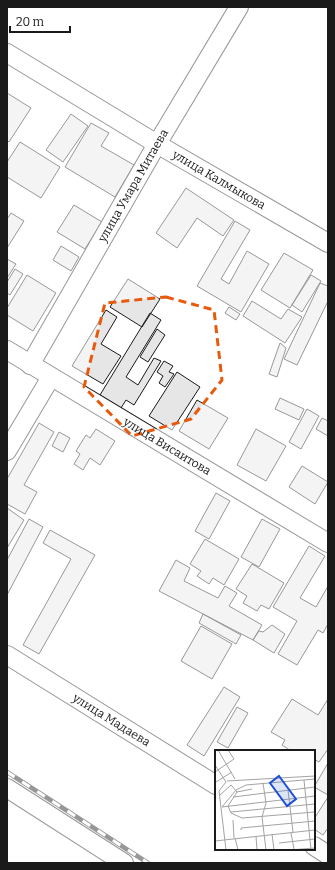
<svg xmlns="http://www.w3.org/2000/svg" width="335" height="870" font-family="Bitter,serif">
  <rect width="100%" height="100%" fill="#fff"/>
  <path fill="#e6e6e6" stroke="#1a1a1a" d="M7,93l24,15 -22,34 -2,-2z
    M71,114l17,12 -25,36 -17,-12z
    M91,123l18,10 -8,13 33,19 -19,32 -50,-30z
    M20,142l40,25 -19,31 -34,-21v-15z
    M186,188l48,32 -11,16 -26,-18 -20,30 -21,-15z
    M74,205l28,17 -17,27 -28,-17z
    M11,213l13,8 -17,27v-29z
    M235,221l15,9 -29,49 8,5 18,-33 22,13 -28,48 -44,-26z
    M61,246l18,11 -8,14 -18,-11z
    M284,253l29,17 -23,38 -29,-18z
    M7,259l9,5 -9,14z
    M15,269l8,5 -13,21 -3,-2v-11z
    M27,275l29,18 -23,38 -26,-16v-7z
    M311,275l10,6 -19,31 -10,-7z
    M128,279l32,20 -18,28 -32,-20z
    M320,283l8,3v15l-31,64 -13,-6z
    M252,301l29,18 7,-10 14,8 -17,26 -42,-27z
    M229,307l11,7 -4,6 -11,-7z
    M106,310l11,7 -16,27 20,12 -18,28 -31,-18z
    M150,313l11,7 -35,57 12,8 16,-27 7,3 -27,44 -8,-5 -5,8 -21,-13z
    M157,329l8,6 -17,27 -8,-5z
    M280,343l6,5 -9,29 -8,-3z
    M164,361l9,5 -4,6 5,2 -9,13 -6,-4 4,-7 -6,-4z
    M177,372l23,15 -28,43 -23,-14z
    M280,398l24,11 -5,11 -24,-11z
    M197,400l31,18 -19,31 -30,-18z
    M307,409l12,7 -18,33 -12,-7z
    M322,418l6,3v15l-12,-7z
    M39,423l15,9 -30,53 13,7 -12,22 -18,-10v-25z
    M96,429l19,12 -15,24 -10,-7 -7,12 -9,-6 6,-10 -4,-3 10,-16 4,3z
    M256,429l30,17 -20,35 -29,-16z
    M59,432l11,6 -7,14 -11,-6z
    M302,466l26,16 -13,22 -26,-17z
    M216,493l14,8 -21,38 -14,-8z
    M7,508l17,12 -17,28z
    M29,519l14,8 -36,68v-35z
    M262,519l18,10 -21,38 -18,-10z
    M50,530l45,25 -56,99 -16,-9 48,-86 -28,-16z
    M205,539l34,20 -15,26 -11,-7 -4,6 -12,-8 4,-5 -11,-7z
    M309,546l16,10 -25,42 16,9 12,-21v38l-5,9 -5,-3 -21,35 -19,-11 19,-33 -24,-14z
    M176,560l14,8 -6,13 34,17 7,-12 12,7 -8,13 33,19 -9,15 -94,-49z
    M252,564l32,19 -15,26 -8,-4 -4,6 -14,-8 4,-7 -11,-7z
    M203,614l38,21 -5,9 -37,-21z
    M272,625l13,9 -11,19 -21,-13 6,-9 4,1z
    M201,626l31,18 -20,35 -31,-18z
    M224,687l16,10 -36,59 -17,-11z
    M292,699l26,16 10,-16v50l-9,13 -5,-3v-8h-23l-9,-6 3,-5 -14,-8z
    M237,707l11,6 -20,35 -11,-6z
    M328,763v32l-14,-8z
    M328,797v31l-5,7 -9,-6v-10z"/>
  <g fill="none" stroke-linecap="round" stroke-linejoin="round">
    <defs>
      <g id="minor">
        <path id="s1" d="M7,53l150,91 171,99"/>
        <path id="s2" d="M7,350l321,193"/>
        <path id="s3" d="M30,365l127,-221 82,-137"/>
        <path d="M7,451l44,-74"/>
        <path id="s4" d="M7,655l209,130"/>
        <path d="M7,788l117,75"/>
        <path d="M314,846l14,9"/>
      </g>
    </defs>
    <use href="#minor" stroke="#1a1a1a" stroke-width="20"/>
    <use href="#minor" stroke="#fff" stroke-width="18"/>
    <defs>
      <path id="rail" d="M7,772l141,91"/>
    </defs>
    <use href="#rail" stroke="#1a1a1a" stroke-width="4.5"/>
    <use href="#rail" stroke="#fff" stroke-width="3" stroke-dasharray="9" stroke-linecap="butt"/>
  </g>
  <path d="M0 0H335V870H0ZM166,297l48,13 8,70 -31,39 -59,17 -48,-49 21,-84z" fill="#fff" fill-opacity=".55" fill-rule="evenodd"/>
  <path fill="none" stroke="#e8590c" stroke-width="3" stroke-dasharray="8 5" stroke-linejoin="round" d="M166,297l48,13 8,70 -31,39 -59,17 -48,-49 21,-84z"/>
  <g text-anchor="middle" stroke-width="3" stroke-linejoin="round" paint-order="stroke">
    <g font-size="12" fill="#1a1a1a" stroke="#fff">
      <text dy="4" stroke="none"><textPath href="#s1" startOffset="247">улица Калмыкова</textPath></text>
      <text dy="4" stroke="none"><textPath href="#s3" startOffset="207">улица Умара Митаева</textPath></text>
      <text dy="4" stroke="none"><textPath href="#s2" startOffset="187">улица Висаитова</textPath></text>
      <text dy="4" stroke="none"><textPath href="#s4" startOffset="123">улица Мадаева</textPath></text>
    </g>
  </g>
  <g transform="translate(215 750)">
    <rect width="100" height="100" fill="#fff"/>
    <path fill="none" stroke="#a3a3a3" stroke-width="1" d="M3,0l17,29M0,15l11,17 -7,9 7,59M0,22l19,-13 -6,-9M89,30l7,70M12,31l88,-5M1,32l16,-10M48,33l3,20 -4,14 4,33M73,40l5,42M22,42l15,-3M5,45l11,-10 6,7 -9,14 3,7 11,5 73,-6M18,47l82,-10M7,57l14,-17 10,-5 69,-6M7,57l93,-11M16,62l84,-8M18,70l1,18M26,80v-2l74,-7M76,83l3,16M57,84l2,16M41,86l1,14M20,88l3,12M0,91l100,-11M64,93l36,-4M74,100l26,-2"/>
    <path fill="#1d4ed8" fill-opacity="0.15" stroke="#1d4ed8" stroke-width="2" d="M64,26l17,23 -9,7 -17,-23z"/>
    <rect width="100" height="100" fill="none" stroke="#1a1a1a" stroke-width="2"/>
  </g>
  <rect width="335" height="870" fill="none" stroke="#1a1a1a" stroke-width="16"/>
  <path d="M10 26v6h60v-6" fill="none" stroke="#1a1a1a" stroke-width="2"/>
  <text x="16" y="26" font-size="12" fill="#1a1a1a" stroke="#ffffff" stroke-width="3" paint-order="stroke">20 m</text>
</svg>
